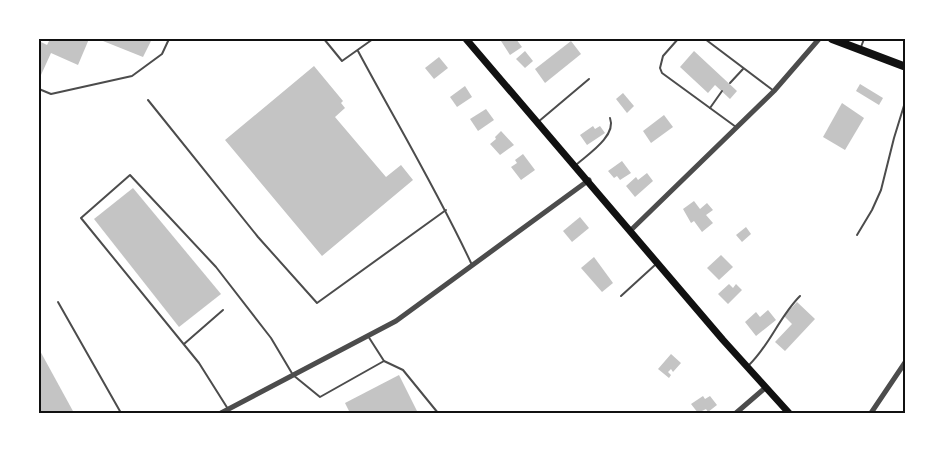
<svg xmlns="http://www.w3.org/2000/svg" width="945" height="452" font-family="Lora,serif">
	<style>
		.building { fill: #c4c4c4 }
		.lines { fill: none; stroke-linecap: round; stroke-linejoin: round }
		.service { stroke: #4c4c4c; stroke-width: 2 }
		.minor { stroke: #4c4c4c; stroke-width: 5 }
		.secondary { stroke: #111; stroke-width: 7 }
		.primary { stroke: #111; stroke-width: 8 }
		.neatline { fill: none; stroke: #111; stroke-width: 2 }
	</style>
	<rect width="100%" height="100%" fill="#fff"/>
	<g class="building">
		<polygon points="50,39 89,39 78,65 51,53 41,75 39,74 39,41 47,45"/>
		<polygon points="98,39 152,39 143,57"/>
		<polygon points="505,39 516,39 522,47 510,55 501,41"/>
		<polygon points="571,41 581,54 545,83 535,69"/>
		<polygon points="525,51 533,61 525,68 516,59"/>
		<polygon points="694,51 737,91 730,99 715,85 708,93 680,67"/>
		<polygon points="439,57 448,68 434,79 425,68"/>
		<polygon points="314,66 343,101 341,103 345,108 335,117 386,177 401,165 413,180 322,256 225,140"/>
		<polygon points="860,84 883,98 879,105 856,91"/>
		<polygon points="465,86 472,97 457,107 450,97"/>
		<polygon points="623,93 634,106 627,113 616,99"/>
		<polygon points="842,103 864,118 845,150 823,137"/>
		<polygon points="486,109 494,120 478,131 470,119"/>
		<polygon points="664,115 673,127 651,143 643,131"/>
		<polygon points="593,126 595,129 600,126 605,133 587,145 580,135"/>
		<polygon points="501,131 514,145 500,155 490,144 496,139 495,137"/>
		<polygon points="523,154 535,170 521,180 511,167 517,163 515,160"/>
		<polygon points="622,161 631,173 620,180 617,176 614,178 608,171"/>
		<polygon points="647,173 653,181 635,197 626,186 636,177 638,180"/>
		<polygon points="133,188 221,294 179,327 94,219"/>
		<polygon points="694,201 700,209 707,203 713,210 706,215 713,223 702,232 694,221 691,223 683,209"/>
		<polygon points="580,217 589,228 572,242 563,231"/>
		<polygon points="746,227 751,234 742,242 736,235"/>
		<polygon points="721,255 733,267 719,280 707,268"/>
		<polygon points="594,257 613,283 602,292 581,268"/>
		<polygon points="729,284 733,288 736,284 742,290 728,304 718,294"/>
		<polygon points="797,302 815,319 785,351 775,342 792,324 784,316"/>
		<polygon points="768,310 776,320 756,336 745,322 756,312 760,317"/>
		<polygon points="39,349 74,413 39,413"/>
		<polygon points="671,354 681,363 673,372 671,369 668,372 671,375 669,378 658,369"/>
		<polygon points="399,375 418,413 350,413 345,403"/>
		<polygon points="703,396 705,399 710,396 717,405 708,412 706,409 698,413 691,404"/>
	</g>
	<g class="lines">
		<g class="service">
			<polyline points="324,39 342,61 373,39"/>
			<polyline points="678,39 663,56 660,68 662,73 736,127"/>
			<polyline points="705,39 774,91"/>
			<polyline points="861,47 864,39"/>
			<path d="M 358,51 C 396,122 438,192 472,265"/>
			<polyline points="730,83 743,69"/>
			<polyline points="39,89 51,94 132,76 162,54 169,39"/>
			<polyline points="148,100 258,237 317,303 446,210"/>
			<polyline points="710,108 722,91"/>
			<polyline points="538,122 589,79"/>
			<path d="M 576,165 C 587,155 617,136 610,118"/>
			<polyline points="857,235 872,210 881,190 894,138 906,99"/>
			<polyline points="621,296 655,265"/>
			<polyline points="58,302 121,413"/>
			<polyline points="368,336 384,361 403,370 438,413"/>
			<polyline points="184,344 223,310"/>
			<path d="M 749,365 C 770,345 779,317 800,296"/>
			<polyline points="228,409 199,363 81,218 130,175 216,267 271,338 293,375 320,397 384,361"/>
		</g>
		<g class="minor">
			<polyline points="630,231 774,91 819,39"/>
			<polyline points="221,413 396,321 589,180"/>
			<polyline points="736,413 765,388"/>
			<polyline points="871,413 906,361"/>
		</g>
		<polyline class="secondary" points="466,39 723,340 789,413"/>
		<polyline class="primary" points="832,39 906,67"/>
	</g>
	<rect width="945" height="452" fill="none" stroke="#ffffff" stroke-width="81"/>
	<rect x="40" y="40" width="864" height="372" class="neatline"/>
</svg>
